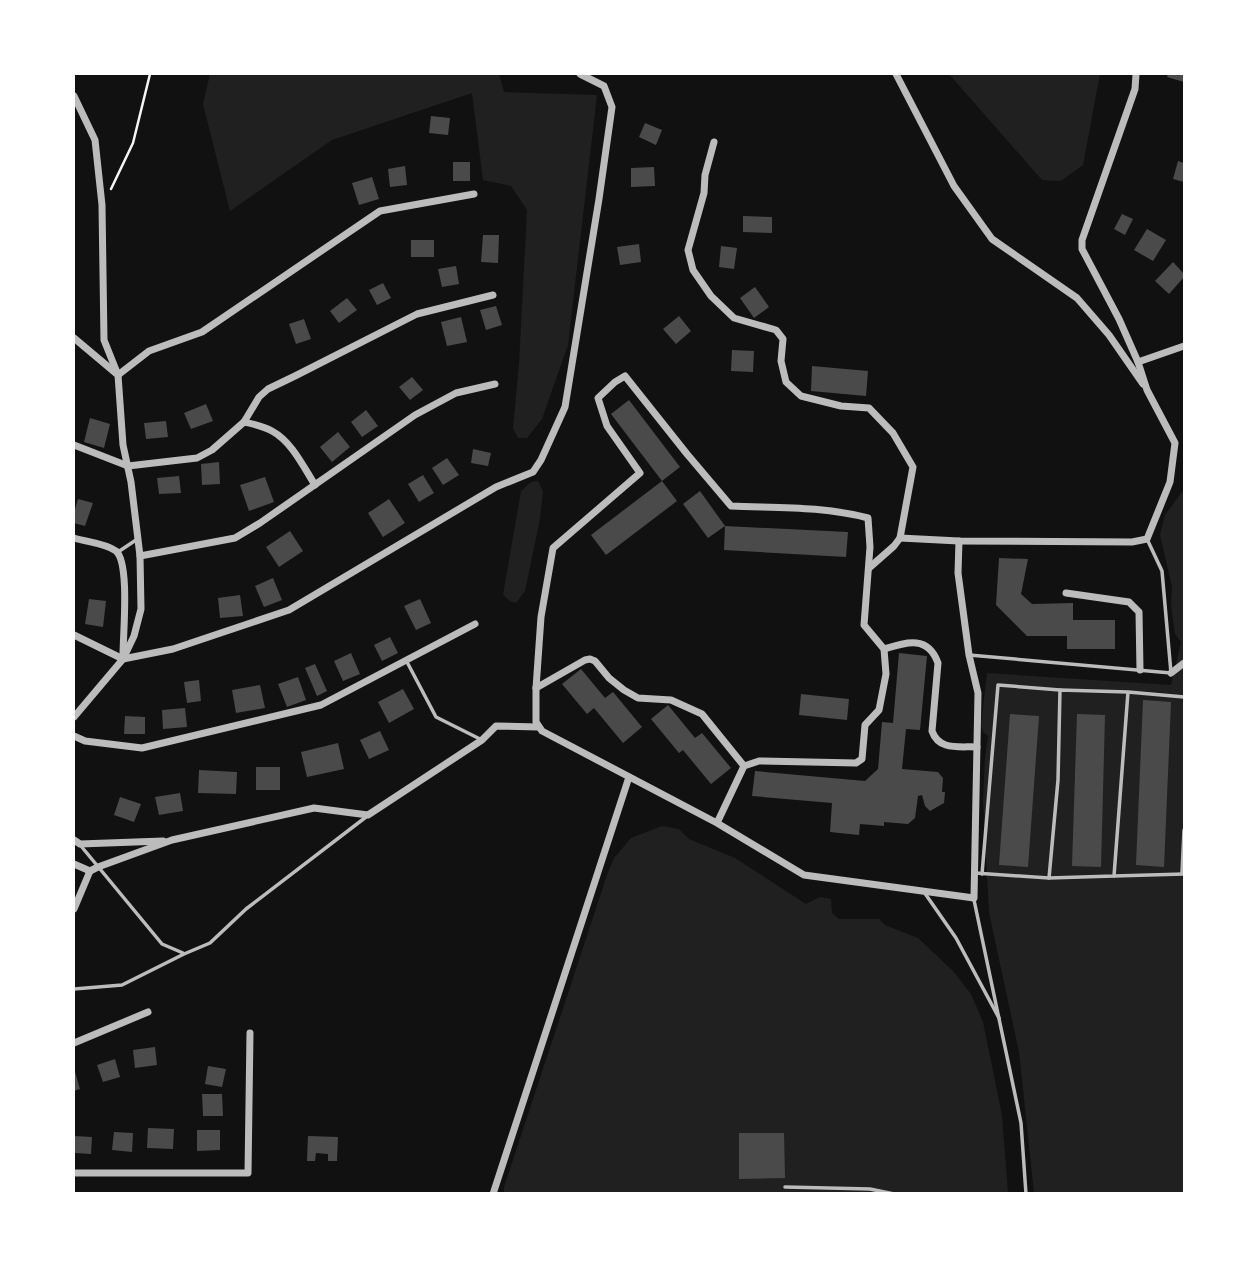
<svg xmlns="http://www.w3.org/2000/svg" width="1258" height="1267" font-family="Montserrat,sans-serif">
	<style>
		.green { fill: #202020 }
		.building { fill: #4a4a4a }
		.lines { fill: none; stroke-linecap: round; stroke-linejoin: round }
		.path { stroke: #f5f5f5; stroke-width: 2.5 }
		.service { stroke: #bcbcbc; stroke-width: 3.5 }
		.minor { stroke: #bcbcbc; stroke-width: 7 }
	</style>
	<rect width="100%" height="100%" fill="#111"/>
	<g class="green">
		<polygon points="210,74 499,74 504,92 597,95 568,345 542,419 527,438 518,438 513,428 519,364 527,210 511,186 483,180 472,93 332,140 230,211 203,104"/>
		<polygon points="949,74 1100,74 1083,165 1061,181 1042,180"/>
		<polygon points="538,481 543,491 540,519 525,591 516,603 510,601 503,595 521,491 531,482"/>
		<polygon points="1184,489 1184,1193 1034,1193 1019,1052 989,913 983,802 985,757 988,736 983,732 981,725 987,673 1171,685 1181,642 1175,634 1171,605 1172,587 1160,535 1165,515"/>
		<polygon points="662,826 679,829 689,839 735,858 806,904 820,897 831,899 832,913 839,919 879,919 885,925 918,938 953,971 971,994 983,1022 1002,1115 1008,1193 504,1194 504,1187 608,872 614,858 631,838"/>
	</g>
	<g class="building">
		<polygon points="1168,74 1184,74 1184,82 1167,77"/>
		<polygon points="431,116 450,118 448,135 429,133"/>
		<polygon points="645,123 662,130 656,145 639,137"/>
		<polygon points="1178,161 1184,163 1184,182 1173,179"/>
		<rect x="453" y="162" width="17" height="19"/>
		<polygon points="405,166 407,185 390,187 388,169"/>
		<polygon points="654,167 655,186 631,187 631,168"/>
		<polygon points="372,177 379,199 359,205 352,183"/>
		<polygon points="1122,214 1133,219 1125,235 1114,229"/>
		<polygon points="743,216 772,217 772,233 743,232"/>
		<polygon points="1147,229 1166,240 1153,261 1134,250"/>
		<polygon points="483,235 499,235 498,263 481,262"/>
		<rect x="411" y="240" width="23" height="17"/>
		<polygon points="639,244 641,262 620,265 617,247"/>
		<polygon points="721,246 737,248 734,269 719,267"/>
		<polygon points="1173,262 1184,274 1184,277 1169,294 1155,281"/>
		<polygon points="456,266 459,284 442,287 438,269"/>
		<polygon points="383,283 391,298 377,305 369,290"/>
		<polygon points="755,287 769,307 754,318 740,298"/>
		<polygon points="347,298 357,310 339,323 330,311"/>
		<polygon points="496,306 502,325 486,330 480,310"/>
		<polygon points="679,316 691,331 676,344 663,329"/>
		<polygon points="461,317 467,342 447,346 441,322"/>
		<polygon points="304,319 311,339 296,344 289,324"/>
		<polygon points="732,350 754,351 753,372 731,371"/>
		<polygon points="812,366 868,371 866,396 811,391"/>
		<polygon points="412,377 423,390 410,400 399,387"/>
		<polygon points="629,400 680,467 662,481 611,414"/>
		<polygon points="206,404 213,421 191,429 184,413"/>
		<polygon points="366,410 378,426 362,437 351,422"/>
		<polygon points="90,418 110,424 104,448 84,442"/>
		<polygon points="166,421 168,437 146,439 144,423"/>
		<polygon points="338,432 350,447 332,462 320,447"/>
		<polygon points="473,449 491,453 488,466 471,463"/>
		<polygon points="447,458 459,475 443,485 432,468"/>
		<polygon points="219,462 220,484 202,485 201,464"/>
		<polygon points="423,475 434,493 419,502 408,484"/>
		<polygon points="179,476 181,493 159,494 157,478"/>
		<polygon points="265,477 274,502 249,511 240,485"/>
		<polygon points="662,481 677,501 606,555 591,535"/>
		<polygon points="700,491 725,526 708,538 683,504"/>
		<polygon points="78,499 93,503 85,526 74,523 74,513"/>
		<polygon points="389,499 405,523 383,537 368,513"/>
		<polygon points="725,526 848,532 846,557 724,550"/>
		<polygon points="290,531 303,551 279,567 266,547"/>
		<polygon points="999,558 1028,559 1021,594 1032,604 1073,603 1073,620 1115,620 1115,649 1067,649 1067,636 1027,636 996,605"/>
		<polygon points="273,578 282,600 264,607 255,586"/>
		<polygon points="240,595 243,616 220,618 218,598"/>
		<polygon points="89,599 106,601 103,627 85,624"/>
		<polygon points="420,599 431,623 416,630 404,606"/>
		<polygon points="390,637 398,653 382,661 374,645"/>
		<polygon points="351,653 360,674 343,681 334,661"/>
		<polygon points="899,653 927,656 920,730 906,729 902,769 938,772 943,778 942,792 945,792 944,803 930,811 925,806 922,795 918,796 915,818 908,824 884,822 884,826 860,824 859,835 830,832 832,803 752,796 755,771 865,781 878,769 882,722 893,723"/>
		<polygon points="315,664 327,691 317,696 305,668"/>
		<polygon points="581,669 605,698 613,692 642,727 623,743 594,708 587,714 562,684"/>
		<polygon points="298,677 306,700 287,707 278,684"/>
		<polygon points="199,680 201,701 187,703 184,682"/>
		<polygon points="260,685 265,708 236,713 232,690"/>
		<polygon points="403,689 414,709 389,723 378,702"/>
		<polygon points="801,694 849,699 847,720 799,715"/>
		<polygon points="1143,700 1171,702 1164,867 1136,865"/>
		<polygon points="668,705 695,738 702,733 731,768 711,784 683,750 679,753 651,719"/>
		<polygon points="185,708 187,727 163,729 162,710"/>
		<polygon points="1010,714 1039,716 1028,867 999,865"/>
		<polygon points="1077,714 1105,715 1101,867 1072,866"/>
		<polygon points="125,716 145,717 145,734 124,734"/>
		<polygon points="380,731 389,750 369,759 360,740"/>
		<polygon points="338,743 344,769 307,777 301,752"/>
		<rect x="256" y="767" width="24" height="23"/>
		<polygon points="199,770 237,772 236,794 198,793"/>
		<polygon points="180,793 183,811 159,815 155,797"/>
		<polygon points="120,797 141,804 134,822 114,815"/>
		<polygon points="155,1047 157,1065 135,1068 133,1050"/>
		<polygon points="115,1059 120,1077 103,1082 97,1065"/>
		<polygon points="208,1066 226,1069 222,1087 205,1084"/>
		<polygon points="74,1068 80,1089 74,1091"/>
		<polygon points="202,1094 222,1094 223,1116 203,1116"/>
		<polygon points="148,1128 174,1129 173,1149 147,1148"/>
		<polygon points="197,1130 220,1130 220,1150 197,1151"/>
		<polygon points="114,1132 133,1133 132,1152 112,1150"/>
		<polygon points="739,1133 784,1133 785,1178 739,1179"/>
		<polygon points="74,1136 92,1137 91,1154 74,1153"/>
		<polygon points="308,1136 338,1137 337,1161 328,1161 328,1154 316,1153 315,1161 307,1161"/>
	</g>
	<g class="lines">
		<polyline class="path" points="111,189 133,143 150,74"/>
		<g class="service">
			<polyline points="118,552 136,540"/>
			<polyline points="969,655 1171,673 1162,571 1147,539"/>
			<polyline points="407,662 436,717 480,739"/>
			<polyline points="1128,692 1114,876 1049,878 1058,780 1060,690 1128,692 1184,697"/>
			<polyline points="81,846 162,944 183,953"/>
			<polyline points="975,873 1049,878"/>
			<polyline points="1182,873 1184,830"/>
			<polyline points="982,874 998,685 1060,690"/>
			<polyline points="1114,876 1184,874"/>
			<polyline points="924,892 956,938 999,1018"/>
			<polyline points="974,900 1021,1123 1026,1194"/>
			<polyline points="74,989 122,985 184,954 210,943 246,909 366,817"/>
			<polyline points="785,1187 870,1189 894,1194"/>
		</g>
		<g class="minor">
			<polyline points="896,74 954,186 992,239 1077,298 1109,335 1143,384"/>
			<polyline points="1136,74 1135,89 1082,240 1082,249 1119,319 1138,362"/>
			<polyline points="74,96 95,140 102,205 104,340 118,375 149,351 202,332 380,211 474,194"/>
			<polyline points="714,142 705,175 704,193 688,250 693,270 711,296 734,318 776,330 783,339 781,361 786,382 801,396 841,406 869,408 893,433 913,467 900,538 894,546 869,568"/>
			<polyline points="74,338 118,375 123,445 131,482 140,556 141,609 134,636 123,659 74,717"/>
			<path d="M 244,422 C 253,424 263,426 272,431 C 292,442 303,466 315,485"/>
			<polyline points="74,445 128,466 197,458 212,450 244,422 259,397 268,389 295,376 417,314 493,295"/>
			<path d="M 74,538 C 86,542 105,543 116,551 C 130,563 123,634 123,655"/>
			<polyline points="900,538 959,541 1132,542 1147,539 1170,482 1175,443 1147,390 1138,362 1184,346"/>
			<polyline points="140,556 235,538 260,523 415,415 456,393 495,384"/>
			<polyline points="1066,593 1129,602 1139,612 1140,670"/>
			<polyline points="74,635 123,659 173,649 289,610 496,487 533,472 541,460 565,407 599,199 612,107 604,86 580,74"/>
			<path d="M 884,649 C 907,642 928,635 938,663 L 932,731 C 939,751 959,746 977,747"/>
			<polyline points="1171,673 1184,663"/>
			<polyline points="536,688 585,660 590,659 595,661 609,678 624,690 638,698 671,700 702,714 744,766"/>
			<polyline points="74,736 85,741 142,748 321,705 475,624"/>
			<path d="M 717,823 L 744,766 L 759,761 L 856,763 L 862,759 L 865,725 L 879,710 L 886,674 L 884,649 L 864,625 L 870,547 L 868,518 C 823,506 777,508 731,506 L 687,454 L 625,376 L 615,382 L 598,398 L 607,426 L 640,473 L 553,548 L 541,617 L 536,688 L 536,722 L 542,731 L 717,823 L 804,875 L 974,898 L 978,693 L 969,655 L 958,573 L 959,541"/>
			<polyline points="74,840 80,844 163,841"/>
			<polyline points="74,864 90,871"/>
			<polyline points="74,909 90,871 98,867 172,840 314,808 368,815 482,740 496,726 538,727"/>
			<polyline points="74,1043 148,1012"/>
			<polyline points="74,1173 248,1173 250,1033"/>
			<polyline points="493,1194 629,777"/>
		</g>
	</g>
	<rect width="1258" height="1267" fill="none" stroke="#ffffff" stroke-width="150"/>
</svg>
